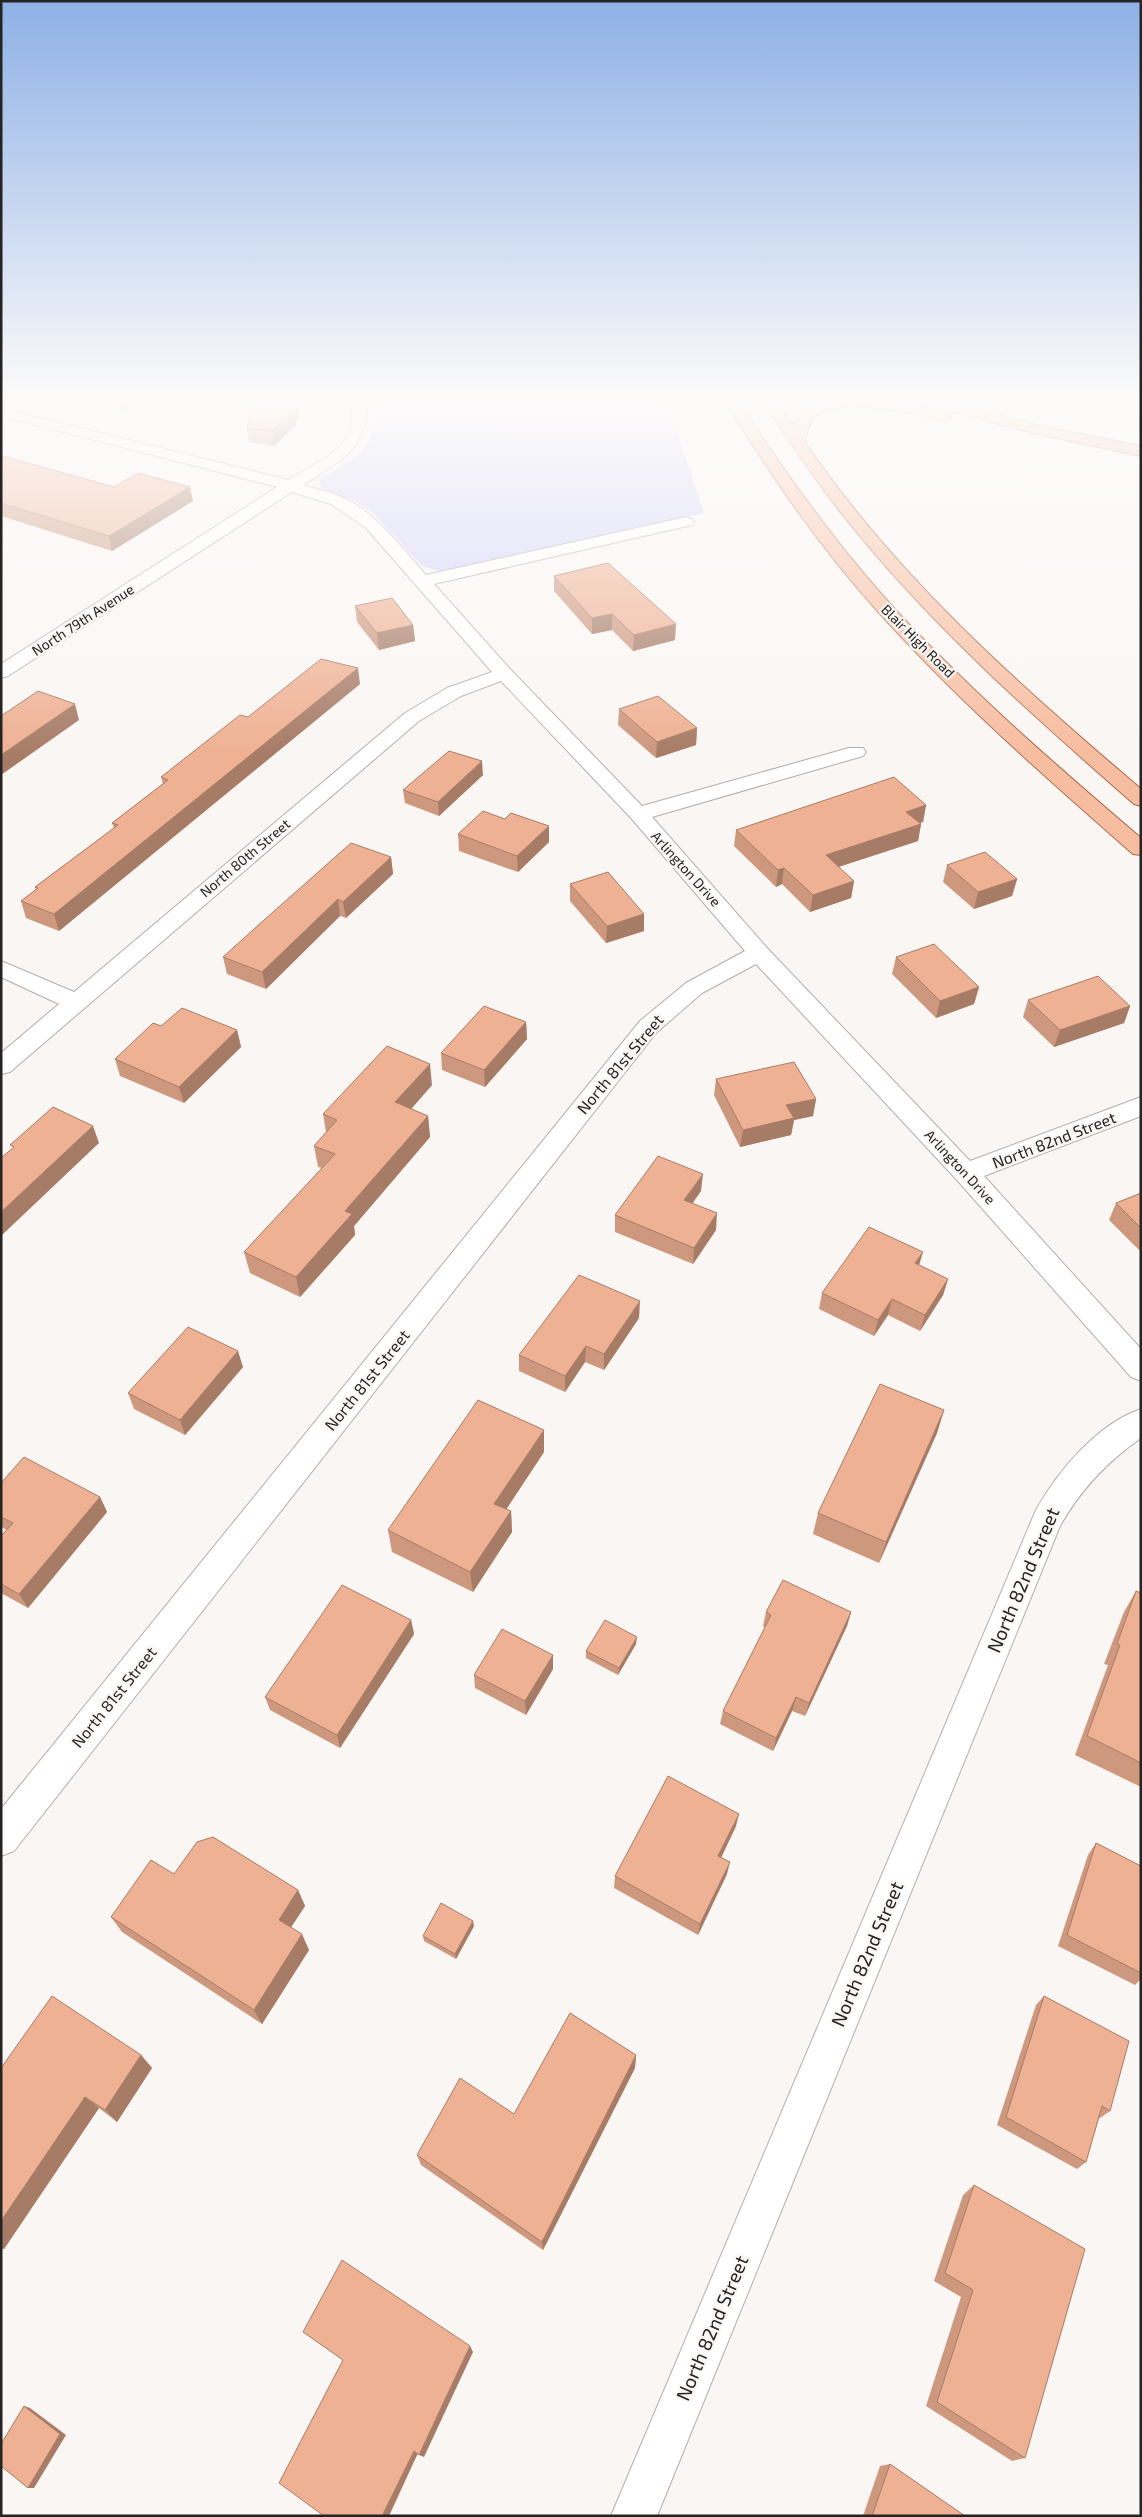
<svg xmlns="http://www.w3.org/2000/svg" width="1142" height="2517" font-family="'Exo 2',sans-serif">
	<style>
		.green { fill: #d0d3fa }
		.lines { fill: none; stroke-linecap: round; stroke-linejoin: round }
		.minor-casing { stroke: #b2aeac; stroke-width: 2 }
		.major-casing { stroke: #aa6b4b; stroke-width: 2 }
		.minor { fill: #fff; fill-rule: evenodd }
		.major { fill: #f7bda0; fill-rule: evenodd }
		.wall { fill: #ce987e }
		.shaded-wall { fill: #a77c67 }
		.building { fill: #efb193; stroke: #a77c67 }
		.labels { text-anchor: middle; stroke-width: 4.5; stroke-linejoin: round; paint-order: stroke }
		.far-street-label { font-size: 14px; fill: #252423; stroke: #faf6f4 }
		.street-label { font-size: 16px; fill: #252423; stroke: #faf6f4 }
		.near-street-label { font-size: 19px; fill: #252423; stroke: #faf6f4 }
	</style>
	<rect width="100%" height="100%" fill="#faf6f4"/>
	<path class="green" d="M 373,400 L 666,400 L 704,513 L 450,570 L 439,571 L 422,566 L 373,513 L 352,500 L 321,488 L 319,479 C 335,470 356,459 367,444 C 375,434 372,412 373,400 Z"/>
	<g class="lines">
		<defs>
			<g id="minor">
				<path d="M 353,400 L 367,400 C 366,453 343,458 303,485 C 316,489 331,492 344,498 C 378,515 401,547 426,575 L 686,517 L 692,519 L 694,522 L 692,525 L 434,584 L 511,670 L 642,806 L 849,748 L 863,748 L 866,752 L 863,756 L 652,817 L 767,948 L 970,1161 L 1141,1097 L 1141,1116 L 984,1176 L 1141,1349 L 1141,1381 L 1131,1377 L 957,1180 L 756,964 L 702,993 L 656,1033 L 14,1851 L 1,1856 L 1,1809 L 640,1021 L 686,983 L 745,951 L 631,818 L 501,681 L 461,696 L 419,721 L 10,1072 L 1,1074 L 1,1053 L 59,1004 L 1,977 L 1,961 L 74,992 L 405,713 L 447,688 L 492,672 L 366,528 L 331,504 L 292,492 L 8,676 L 1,678 L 1,664 L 277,487 L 1,416 L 1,408 L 288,480 C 307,468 341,454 349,432 C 353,422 352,411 353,400 Z"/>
				<path d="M 1141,1409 L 1141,1438 C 1107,1462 1081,1489 1060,1526 L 657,2516 L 611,2516 L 1036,1510 C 1058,1471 1097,1424 1141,1409 Z"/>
			</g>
			<g id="major">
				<path d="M 724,400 L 738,400 C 782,469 830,536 884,597 C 963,685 1052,762 1141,838 L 1141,855 L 1133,854 C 1043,775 952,695 873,606 C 816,542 769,472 724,400 Z"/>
				<path d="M 762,400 L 776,400 L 794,426 C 815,380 911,404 950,414 L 952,417 L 950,420 L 945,421 C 914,415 840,394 815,417 C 808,424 807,433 805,442 C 895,576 1019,685 1141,789 L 1141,806 L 1134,804 C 1031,714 927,622 842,514 C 814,478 788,439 762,400 Z"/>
				<polygon points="917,400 942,400 1039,426 1141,446 1141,456 1038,434 919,403"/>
			</g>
		</defs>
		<use href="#minor" class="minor-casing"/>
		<use href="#major" class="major-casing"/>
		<use href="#minor" class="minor"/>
		<use href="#major" class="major"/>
	</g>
	<g class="wall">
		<polygon points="84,400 144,400 126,410"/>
		<polygon points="296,425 274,446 249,442 247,428"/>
		<polygon points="1,457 114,487 193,501 112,551 1,516"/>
		<polygon points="554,576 675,640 633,651 612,630 592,634 554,591"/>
		<polygon points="355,606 413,625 415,641 379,650 357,622"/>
		<polygon points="360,684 59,931 26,918 21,901 36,889 35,887 114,828 112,823 163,784 161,777 248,717"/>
		<polygon points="619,709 697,728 696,745 656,758 618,725"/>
		<polygon points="483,775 439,816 405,803 403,790"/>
		<polygon points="926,805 923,822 919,823 921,824 918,841 838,867 854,881 851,898 810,912 782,884 776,887 734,846 736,830"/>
		<polygon points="505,819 549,826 549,842 518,872 459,851 458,834"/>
		<polygon points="391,857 393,874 346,918 340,916 266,989 227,974 223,957"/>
		<polygon points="947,865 1017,879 1012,896 974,909 943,882"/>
		<polygon points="570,884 644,914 644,931 606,943 570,901"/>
		<polygon points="896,957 979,987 974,1004 936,1018 892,974"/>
		<polygon points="1028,1000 1130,1006 1124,1023 1054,1047 1023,1017"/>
		<polygon points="526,1022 527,1039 485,1087 442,1070 441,1053"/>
		<polygon points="237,1030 241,1047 184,1103 120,1076 115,1059"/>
		<polygon points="716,1079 816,1099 813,1116 794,1120 791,1135 740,1147 714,1095"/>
		<polygon points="432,1085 411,1109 428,1116 430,1137 354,1226 355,1235 300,1297 250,1273 244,1252 322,1168 318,1167 314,1146 326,1132 323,1114"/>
		<polygon points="701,1191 692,1203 716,1230 693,1264 615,1232 615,1215"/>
		<polygon points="1141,1193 1141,1252 1109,1220 1116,1203"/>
		<polygon points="919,1265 948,1279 943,1295 920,1331 888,1315 874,1336 819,1309 822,1293"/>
		<polygon points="639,1318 604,1370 585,1362 565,1392 519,1371 519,1355"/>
		<polygon points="243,1367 185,1435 134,1409 128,1393"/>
		<polygon points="944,1410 937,1433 879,1563 813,1534 818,1513"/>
		<polygon points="544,1452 506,1509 511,1511 512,1532 473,1592 392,1552 388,1530"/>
		<polygon points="1,1483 100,1497 107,1512 28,1608 1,1593 1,1536 7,1530 1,1527"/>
		<polygon points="1136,1591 1141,1593 1141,1787 1075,1755 1108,1665 1104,1664 1124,1612"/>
		<polygon points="766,1612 851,1612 847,1626 805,1716 792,1711 773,1751 720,1724 723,1711 765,1627 763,1626"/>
		<polygon points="411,1620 414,1634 340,1748 270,1710 265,1697"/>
		<polygon points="636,1644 618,1675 586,1658 586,1651"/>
		<polygon points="553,1669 526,1715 475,1688 474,1675"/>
		<polygon points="736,1826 721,1858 727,1874 698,1935 614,1888 615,1876"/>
		<polygon points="1096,1843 1141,1866 1141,1979 1135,1985 1058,1946 1088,1855"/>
		<polygon points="174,1874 298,1890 305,1906 291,1927 309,1950 262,2024 122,1932 111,1917"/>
		<polygon points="474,1926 456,1959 424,1941 423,1936"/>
		<polygon points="1044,1996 1110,2111 1100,2118 1099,2118 1086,2162 1077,2169 997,2125 1036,2005"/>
		<polygon points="141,2055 152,2068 117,2122 99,2108 4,2249 1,2248 1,2068"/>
		<polygon points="636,2055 635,2068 543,2250 421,2165 417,2155 514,2114"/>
		<polygon points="974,2185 1025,2458 1012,2461 926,2406 961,2297 934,2281 963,2195"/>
		<polygon points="890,2464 965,2516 863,2516 880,2466"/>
	</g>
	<g class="shaded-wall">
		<polygon points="124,400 144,400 126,410"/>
		<polygon points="297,400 302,400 296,425 274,446 272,431"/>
		<polygon points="190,487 193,501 112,551 109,536"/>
		<polygon points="612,614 612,630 592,634 592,618"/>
		<polygon points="676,624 675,640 633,651 634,635"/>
		<polygon points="413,625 415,641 379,650 377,633"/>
		<polygon points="358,668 360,684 59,931 54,914"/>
		<polygon points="75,704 79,720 1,775 1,755"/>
		<polygon points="697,728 696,745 656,758 657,742"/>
		<polygon points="482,761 483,775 439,816 438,802"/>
		<polygon points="926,805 923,822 903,828 906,812"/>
		<polygon points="921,824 918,841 823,872 826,855"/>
		<polygon points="549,826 549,842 518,872 517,856"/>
		<polygon points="391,857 393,874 346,918 343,902"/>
		<polygon points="784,868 782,884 776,887 778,870"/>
		<polygon points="1017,879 1012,896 974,909 978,892"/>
		<polygon points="854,881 851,898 810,912 813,895"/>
		<polygon points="338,899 340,916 266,989 262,972"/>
		<polygon points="644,914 644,931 606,943 607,926"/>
		<polygon points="979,987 974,1004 936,1018 940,1001"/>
		<polygon points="1130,1006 1124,1023 1054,1047 1060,1030"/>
		<polygon points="526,1022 527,1039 485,1087 484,1070"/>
		<polygon points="237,1030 241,1047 184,1103 179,1087"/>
		<polygon points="430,1064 432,1085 398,1124 395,1102"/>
		<polygon points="816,1099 813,1116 794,1120 791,1135 740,1147 743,1130 786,1105"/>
		<polygon points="428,1116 430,1137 354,1226 355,1235 300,1297 296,1277 345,1211"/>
		<polygon points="93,1126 99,1143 1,1236 1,1212"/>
		<polygon points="703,1174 701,1191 683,1217 684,1200"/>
		<polygon points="717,1213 716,1230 693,1264 694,1248"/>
		<polygon points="923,1252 918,1269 915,1263"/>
		<polygon points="948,1279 943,1295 920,1331 925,1315"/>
		<polygon points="892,1299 888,1315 874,1336 878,1320"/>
		<polygon points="640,1301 639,1318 604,1370 604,1354"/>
		<polygon points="586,1346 585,1362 565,1392 565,1376"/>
		<polygon points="238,1351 243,1367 185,1435 180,1420"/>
		<polygon points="944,1410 937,1433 879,1563 886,1542"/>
		<polygon points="544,1430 544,1452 496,1525 494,1504"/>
		<polygon points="100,1497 107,1512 28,1608 19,1594"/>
		<polygon points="511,1511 512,1532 473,1592 470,1572"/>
		<polygon points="851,1612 847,1626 805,1716 809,1703"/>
		<polygon points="411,1620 414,1634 340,1748 337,1735"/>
		<polygon points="637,1637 636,1644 618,1675 619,1668"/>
		<polygon points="553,1655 553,1669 526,1715 525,1701"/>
		<polygon points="796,1697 792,1711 773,1751 776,1738"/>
		<polygon points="739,1814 736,1826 716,1868 718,1856"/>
		<polygon points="730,1862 727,1874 698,1935 700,1924"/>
		<polygon points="298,1890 305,1906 286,1935 279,1920"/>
		<polygon points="473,1921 474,1926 456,1959 455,1954"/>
		<polygon points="302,1934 309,1950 262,2024 254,2010"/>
		<polygon points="141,2055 152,2068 117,2122 105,2110"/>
		<polygon points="636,2055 635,2068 543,2250 542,2242"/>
		<polygon points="85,2097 99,2108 4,2249 1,2248 1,2221"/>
		<polygon points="470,2346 473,2352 424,2457 419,2455"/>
		<polygon points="24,2406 30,2408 66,2435 34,2488 28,2488"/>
		<polygon points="414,2451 418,2453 389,2516 382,2516"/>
	</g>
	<g class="building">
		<polygon points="252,400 297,400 294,411 272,431 247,428"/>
		<polygon points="3,456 114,487 138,473 190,487 109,536 1,503 1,457"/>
		<polygon points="608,563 676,624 634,635 612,614 592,618 554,576"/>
		<polygon points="392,598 413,625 377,633 355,606"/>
		<polygon points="321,659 358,668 54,914 21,901 38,888 35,887 118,825 112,823 168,780 161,777 240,715 248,717"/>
		<polygon points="38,691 75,704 1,755 1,716"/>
		<polygon points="658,696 697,728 657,742 619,709"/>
		<polygon points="449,751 482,761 438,802 403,790"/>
		<polygon points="894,777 926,805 906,812 921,824 826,855 854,881 813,895 784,868 778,870 736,830"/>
		<polygon points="483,811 505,819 511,813 549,826 517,856 458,834"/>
		<polygon points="351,843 391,857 343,902 338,899 262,972 223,957 264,920"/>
		<polygon points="985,852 1017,879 978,892 947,865"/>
		<polygon points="608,872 644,914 607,926 570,884"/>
		<polygon points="934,944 979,987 940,1001 896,957"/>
		<polygon points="1098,976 1130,1006 1060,1030 1028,1000"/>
		<polygon points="484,1006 526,1022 484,1070 441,1053"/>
		<polygon points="182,1008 237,1030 179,1087 115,1059 153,1023 161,1026"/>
		<polygon points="387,1046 430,1064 395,1102 428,1116 345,1211 352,1214 296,1277 244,1252 335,1154 314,1146 337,1120 323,1114"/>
		<polygon points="794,1062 816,1099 786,1105 794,1118 743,1130 716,1079"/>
		<polygon points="53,1107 93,1126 1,1212 1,1158 14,1147 10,1145"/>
		<polygon points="658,1156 703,1174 684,1200 717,1213 694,1248 615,1215"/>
		<polygon points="1141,1193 1141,1228 1116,1203"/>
		<polygon points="869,1227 923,1252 915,1263 948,1279 925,1315 892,1299 878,1320 822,1293"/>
		<polygon points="579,1275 640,1301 604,1354 586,1346 565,1376 519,1355"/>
		<polygon points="188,1327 238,1351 180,1420 128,1393"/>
		<polygon points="880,1384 944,1410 886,1542 818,1513"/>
		<polygon points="478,1400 544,1430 494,1504 511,1511 470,1572 388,1530"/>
		<polygon points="24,1457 100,1497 19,1594 1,1584 1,1536 13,1523 1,1517 1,1483"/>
		<polygon points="783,1580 851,1612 809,1703 796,1697 776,1738 723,1711 771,1615 766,1612"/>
		<polygon points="342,1585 411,1620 337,1735 265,1697"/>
		<polygon points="1136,1591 1141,1593 1141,1763 1087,1736 1120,1645 1117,1644"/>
		<polygon points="605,1620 637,1637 619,1668 586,1651"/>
		<polygon points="502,1629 553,1655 525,1701 474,1675"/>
		<polygon points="668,1776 739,1814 718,1856 730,1862 700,1924 615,1876"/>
		<polygon points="213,1837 298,1890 279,1920 302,1934 254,2010 111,1917 151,1860 174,1874 197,1842"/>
		<polygon points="1096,1843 1141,1866 1141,1973 1067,1935"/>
		<polygon points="441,1903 473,1921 455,1954 423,1936"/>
		<polygon points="52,1996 141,2055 105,2110 85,2097 1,2221 1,2068"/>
		<polygon points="1044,1996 1129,2041 1110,2111 1102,2106 1086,2162 1006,2117"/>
		<polygon points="570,2013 636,2055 542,2242 417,2155 460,2078 514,2114"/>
		<polygon points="974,2185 1085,2249 1025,2458 937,2402 973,2290 945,2273"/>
		<polygon points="342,2260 470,2346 419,2455 414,2451 382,2516 324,2516 279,2483 343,2360 303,2332"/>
		<polygon points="24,2406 60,2434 28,2488 1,2466 1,2444"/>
		<polygon points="890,2464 965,2516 872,2516"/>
	</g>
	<linearGradient id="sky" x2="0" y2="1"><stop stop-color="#8db0e6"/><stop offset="0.53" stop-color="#fdfbfa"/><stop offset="1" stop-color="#fdfbfa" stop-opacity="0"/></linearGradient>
	<rect width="1142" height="753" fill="url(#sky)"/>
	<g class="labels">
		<g class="far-street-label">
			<text transform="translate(83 620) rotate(-33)" y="5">North 79th Avenue</text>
			<text transform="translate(918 641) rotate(45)" y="5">Blair High Road</text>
			<text transform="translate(245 858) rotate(-40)" y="5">North 80th Street</text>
			<text transform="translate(686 869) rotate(48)" y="5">Arlington Drive</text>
			<text transform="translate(960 1167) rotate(47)" y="5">Arlington Drive</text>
		</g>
		<g class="street-label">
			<text transform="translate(620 1064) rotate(-50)" y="6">North 81st Street</text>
			<text transform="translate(1054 1140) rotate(-21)" y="6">North 82nd Street</text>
			<text transform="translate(367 1380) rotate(-51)" y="6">North 81st Street</text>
			<text transform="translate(114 1697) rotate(-51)" y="6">North 81st Street</text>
		</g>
		<g class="near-street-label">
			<text transform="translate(1023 1580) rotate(-67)" y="7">North 82nd Street</text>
			<text transform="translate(867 1954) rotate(-67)" y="7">North 82nd Street</text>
			<text transform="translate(712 2328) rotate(-67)" y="7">North 82nd Street</text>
		</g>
	</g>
	<rect width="1142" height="2517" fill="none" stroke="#252423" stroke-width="5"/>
</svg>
